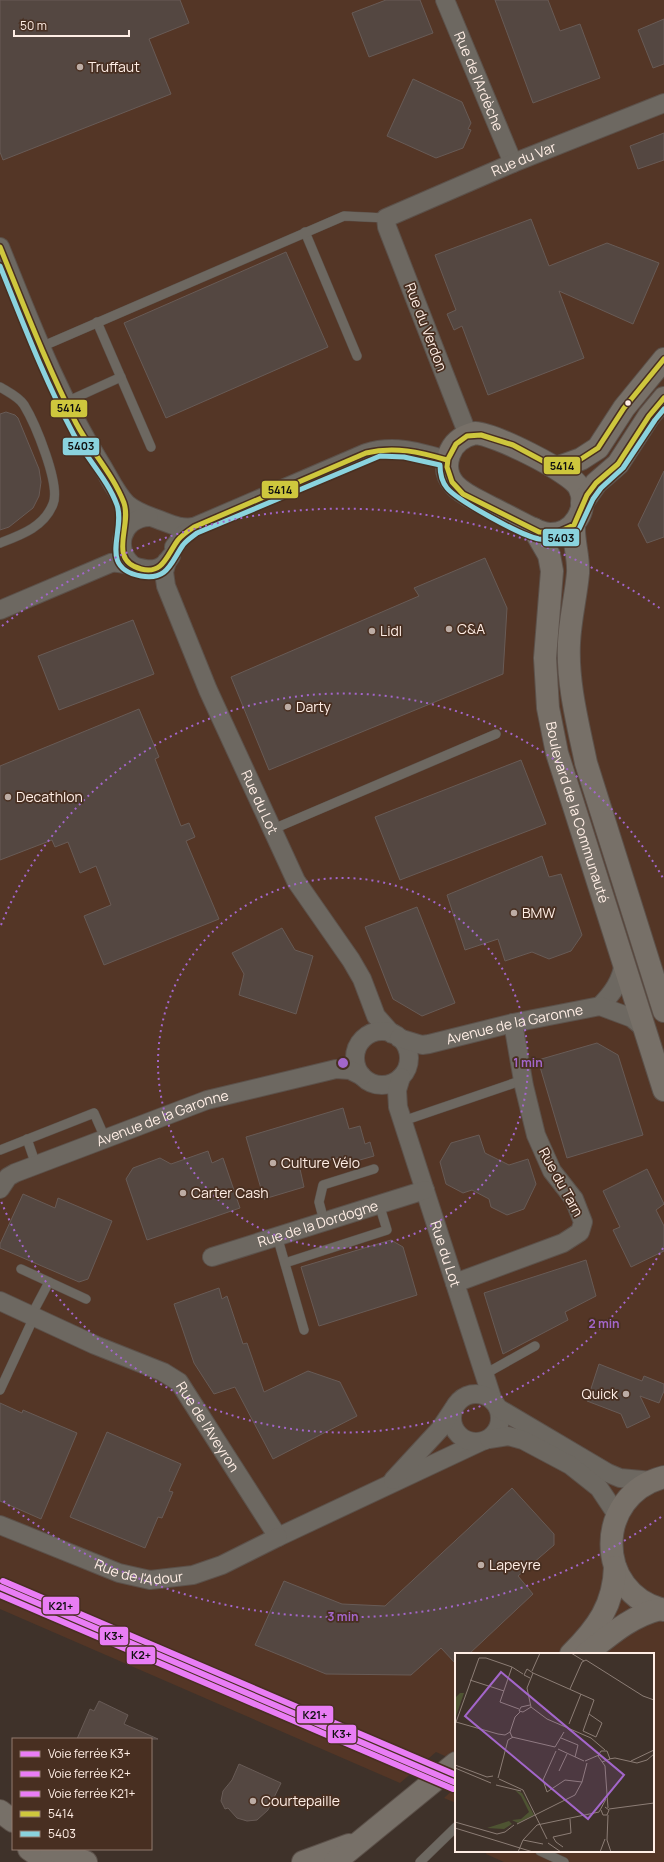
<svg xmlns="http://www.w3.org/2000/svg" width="664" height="1862" font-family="Manrope,sans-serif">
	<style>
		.built { fill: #543626 }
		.building { fill: #544741; stroke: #685b56 }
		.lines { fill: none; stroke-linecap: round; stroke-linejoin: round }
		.lane-casing { stroke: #5c514a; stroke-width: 10 }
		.street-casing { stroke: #5c514a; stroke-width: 20 }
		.primary-casing { stroke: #5c514a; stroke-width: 24 }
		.lane { stroke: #6d6861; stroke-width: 9 }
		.street { stroke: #6d6861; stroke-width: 18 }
		.primary { stroke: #777068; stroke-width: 22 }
		.bus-1-casing { stroke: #482f21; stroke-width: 8 }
		.bus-2-casing { stroke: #482f21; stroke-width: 8 }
		.bus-1 { stroke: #cec73d; stroke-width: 5 }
		.bus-2 { stroke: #8ad3de; stroke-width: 5 }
		.rail-1-casing { stroke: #482f21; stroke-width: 9 }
		.rail-2-casing { stroke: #482f21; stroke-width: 9 }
		.rail-3-casing { stroke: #482f21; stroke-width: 9 }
		.rail-1 { stroke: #e97df5; stroke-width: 6 }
		.rail-2 { stroke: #e97df5; stroke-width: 6 }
		.rail-3 { stroke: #e97df5; stroke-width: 6 }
		.ring { fill: none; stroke: #a366ca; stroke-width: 2; stroke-dasharray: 2 4 }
		.poi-dot { fill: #bcaca4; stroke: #482f21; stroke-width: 1.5 }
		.bus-dot { fill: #ffeee5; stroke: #482f21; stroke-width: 1.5 }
		.labels { text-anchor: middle; stroke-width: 3.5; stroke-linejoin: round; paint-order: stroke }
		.poi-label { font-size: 14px; fill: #ffeee5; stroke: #482f21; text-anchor: start }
		.street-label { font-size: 14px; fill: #ffeee5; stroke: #482f21 }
		.inset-road { fill: none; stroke: #8c7d75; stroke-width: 1 }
		.view { fill: #a366ca; fill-opacity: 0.15; stroke: #a366ca; stroke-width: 2 }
		.inset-edge { fill: none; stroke: #ffeee5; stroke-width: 2 }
		.centre { fill: #a366ca; stroke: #482f21; stroke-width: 2 }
		.ring-label { font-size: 12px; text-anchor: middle; font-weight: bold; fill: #a366ca; stroke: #482f21; stroke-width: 3.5; stroke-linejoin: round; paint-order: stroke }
		.line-badge { stroke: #482f21; stroke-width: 1.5 }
		.pale-badge-label { font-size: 11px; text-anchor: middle; font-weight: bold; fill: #111 }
	</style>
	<rect width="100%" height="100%" fill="#3f322a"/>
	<g class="built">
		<polygon points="0,0 664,0 664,1862 504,1862 486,1854 487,1851 653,1851 653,1654 456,1654 456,1761 436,1752 400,1783 0,1609"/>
		<polygon points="456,1787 456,1803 444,1798"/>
	</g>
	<g class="building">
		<polygon points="0,0 180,0 189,23 149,39 171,94 3,160 0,152"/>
		<polygon points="386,0 420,0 433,33 369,57 352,13"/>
		<polygon points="495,0 548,0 560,31 580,24 600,78 533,103"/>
		<polygon points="664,19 664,64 653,68 638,30"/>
		<polygon points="413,79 462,102 471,123 468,129 471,130 463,148 436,158 387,136"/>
		<polygon points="664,133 664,160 638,169 630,146"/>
		<polygon points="531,219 549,266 607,243 659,263 633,324 559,291 584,358 488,395 462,326 454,330 447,314 456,310 435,255"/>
		<polygon points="286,252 328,347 166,418 124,323"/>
		<polygon points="6,412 15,415 18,418 39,469 41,482 39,496 33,508 9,527 0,530 0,414"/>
		<polygon points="664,471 664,537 647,543 638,525"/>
		<polygon points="485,558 507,608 503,674 269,770 231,677 419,596 414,588"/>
		<polygon points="133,620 154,674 59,710 38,656"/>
		<polygon points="139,709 159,757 155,759 181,826 189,823 195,837 186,841 219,919 104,965 84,916 111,905 96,866 80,873 68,842 55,847 52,840 0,860 0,766"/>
		<polygon points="521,760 546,824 400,880 375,817"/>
		<polygon points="542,856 549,877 561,874 582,935 571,951 549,959 532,952 505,961 498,939 465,950 447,895"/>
		<polygon points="417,907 455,1003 422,1016 393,999 365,927"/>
		<polygon points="282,928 295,950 313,956 296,1014 239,995 244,974 232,953"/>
		<polygon points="597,1043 618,1055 643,1135 567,1158 538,1060"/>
		<polygon points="343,1108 349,1129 360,1126 365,1144 370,1142 374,1156 342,1165 340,1157 300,1169 304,1187 264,1199 246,1137"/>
		<polygon points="479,1135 485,1153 509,1165 528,1159 536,1184 524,1209 507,1215 491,1207 489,1199 472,1190 463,1193 446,1184 440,1162 451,1143"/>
		<polygon points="208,1151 212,1163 223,1158 240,1208 147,1240 126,1179 133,1168 160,1158 171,1164"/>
		<polygon points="647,1169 664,1204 656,1210 664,1226 664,1251 631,1267 613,1230 620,1227 603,1191"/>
		<polygon points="23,1194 55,1208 58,1198 112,1221 88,1279 79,1282 0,1248 0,1244"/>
		<polygon points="391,1240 403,1247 417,1295 319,1326 301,1267"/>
		<polygon points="586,1260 596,1296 565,1312 568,1320 503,1354 484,1293"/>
		<polygon points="219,1288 222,1299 227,1296 243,1344 247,1343 264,1392 308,1371 340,1382 357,1416 273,1459 235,1387 214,1394 194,1363 174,1304"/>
		<polygon points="599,1364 642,1381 644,1376 664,1384 664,1391 659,1403 640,1396 650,1417 627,1428 621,1414 587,1401"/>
		<polygon points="0,1403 22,1413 23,1410 77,1433 41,1519 0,1501"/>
		<polygon points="107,1432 181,1464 169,1491 173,1492 162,1518 158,1517 145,1548 70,1517"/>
		<polygon points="512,1488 554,1534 554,1545 518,1576 533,1594 469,1654 456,1654 456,1664 441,1648 411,1675 326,1674 255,1645 284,1581 342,1604 385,1606"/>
		<polygon points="99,1701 128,1715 124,1724 158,1739 77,1739 90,1709 94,1711"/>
		<polygon points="239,1764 281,1783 268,1810 257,1820 247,1821 237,1818 228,1808 225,1809 221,1801 223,1791 232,1780"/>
	</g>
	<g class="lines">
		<defs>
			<g id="lane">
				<polyline points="305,232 357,356"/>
				<polyline points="97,322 151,447"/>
				<polyline points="41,347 344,216 386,218"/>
				<path d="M 0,387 C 8,392 19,397 24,405 C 35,423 61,485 53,504 C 44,527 21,535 0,543"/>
				<polyline points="66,402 121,377"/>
				<polyline points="271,830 496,734"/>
				<polyline points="403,1121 523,1080"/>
				<polyline points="27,1139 36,1165"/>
				<polyline points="0,1150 94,1113 105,1138"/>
				<polyline points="324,1221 319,1202 323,1185 374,1169"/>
				<polyline points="277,1236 304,1330"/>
				<polyline points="285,1263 387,1230 379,1204"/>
				<polyline points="21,1269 86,1299"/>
				<polyline points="31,1316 49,1282"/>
				<polyline points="485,1374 535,1346"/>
				<polyline points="0,1390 34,1317"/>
				<polyline points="540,1851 564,1862"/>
				<polyline points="420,1862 456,1827"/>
			</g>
			<g id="street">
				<path id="s1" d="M 445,0 L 513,163"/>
				<path d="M 0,247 C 30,321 58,396 101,464 C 109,477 116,493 127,504 C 136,512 146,515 157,519 C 171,524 179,529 194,527"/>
				<path id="s2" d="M 468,435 L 387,227 L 386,218 L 513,163 L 664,103"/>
				<path d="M 174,547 L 183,535 L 194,527 L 366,453 C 394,444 419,452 447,460"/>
				<path id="s3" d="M 167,561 L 164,572 L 166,586 L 208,690 L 296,881 L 351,960 L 362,979 L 376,1016 L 392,1034"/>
				<path d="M 135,567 C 112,551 121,518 149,517"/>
				<path d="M 0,610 L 111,563 C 132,560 155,583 171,556"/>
				<path d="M 600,1006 C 613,993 621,981 624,963"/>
				<circle cx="382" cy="1058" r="27"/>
				<path id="s4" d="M 399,1038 L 422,1045 L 429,1044 L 513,1023 L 600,1006 L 632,1018 L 645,1029"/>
				<path id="s5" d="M 401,1077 L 397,1090 L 398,1107 L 493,1401"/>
				<path id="s6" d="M 0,1189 L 8,1177 L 15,1173 L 207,1100 L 336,1069 L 350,1070 L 362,1076"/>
				<path id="s7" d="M 212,1257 L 425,1190"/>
				<polyline points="455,1283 563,1243 580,1232 583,1222 574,1199 552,1171 536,1135 524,1086 513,1023"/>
				<path id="s8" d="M 0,1301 L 95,1345 L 163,1372 L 179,1382 L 278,1537 L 480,1442"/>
				<circle cx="476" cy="1418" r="24"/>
				<polyline points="498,1408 608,1473 620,1478 652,1481"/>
				<polyline points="489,1439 508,1436 523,1440 570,1465 599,1488 617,1515"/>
				<polyline points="393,1480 440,1429 454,1408"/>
				<path id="s9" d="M 0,1525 L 119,1573 L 150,1580 L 193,1575 L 222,1565 L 278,1537"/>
			</g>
			<g id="primary">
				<path d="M 475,433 C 494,434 570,471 579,487 C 590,509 573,535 549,534 C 541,533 535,530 529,527 C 515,520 502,513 488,506 C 467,495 439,484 449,455 C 453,442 463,436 475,433 Z"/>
				<polyline points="556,468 581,459 598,448 624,408 664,359"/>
				<polyline points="582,503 596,483 618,464 649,416 664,398"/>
				<path d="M 574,525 C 573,541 579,557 578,573 C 576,596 570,619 569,643 C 567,683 578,724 586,763 L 664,1011"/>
				<path id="s10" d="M 534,529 L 549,555 L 552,571 L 545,658 L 548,708 L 557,753 L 664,1090"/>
				<path d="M 664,1477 C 594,1495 594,1593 664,1610"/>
				<path d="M 571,1654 C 597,1628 614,1605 615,1567"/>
				<path d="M 586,1654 C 610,1635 631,1616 660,1609"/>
				<polyline points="0,1811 13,1821"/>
				<polyline points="29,1849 47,1862"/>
				<polyline points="51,1849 86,1862"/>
				<polyline points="303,1862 349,1845"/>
				<polyline points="335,1862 456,1763"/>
			</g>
		</defs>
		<use href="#lane" class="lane-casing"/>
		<use href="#street" class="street-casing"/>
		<use href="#primary" class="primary-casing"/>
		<use href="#lane" class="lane"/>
		<use href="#street" class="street"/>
		<use href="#primary" class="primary"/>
		<defs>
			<g id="bus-1">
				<path d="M 0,247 C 24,306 47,366 76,423 C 90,450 113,474 124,503 C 132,527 107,560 141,569 C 163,575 167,555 178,540 C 182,535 188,531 194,527 L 366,453 C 394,446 420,452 447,460"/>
				<polyline points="664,359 624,408 598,448 581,459 556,468 513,445 481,435 467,436 456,444 448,459 447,467 452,482 463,494 539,532 556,533 574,525 587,495 596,483 618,464 649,416 664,398"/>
			</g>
			<path id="bus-2" d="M 0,266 C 23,323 45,381 74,435 C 87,459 108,480 117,505 C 126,531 97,568 141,576 C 168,581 171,562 183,545 C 187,540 192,537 197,533 L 380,456 L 404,457 L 440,465 C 440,473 442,482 447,488 C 458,501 522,536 539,539 C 553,541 568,538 579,529 L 593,499 L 601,488 L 623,468 L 655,420 L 664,409"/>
		</defs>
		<use href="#bus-1" class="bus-1-casing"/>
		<use href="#bus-2" class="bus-2-casing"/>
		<use href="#bus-1" class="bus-1"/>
		<use href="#bus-2" class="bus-2"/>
		<defs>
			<polyline id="rail-1" points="0,1587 456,1783"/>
			<polyline id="rail-2" points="0,1595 453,1789"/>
			<polyline id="rail-3" points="3,1581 456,1775"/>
		</defs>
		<use href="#rail-1" class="rail-1-casing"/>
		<use href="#rail-2" class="rail-2-casing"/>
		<use href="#rail-3" class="rail-3-casing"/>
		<use href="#rail-1" class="rail-1"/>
		<use href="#rail-2" class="rail-2"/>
		<use href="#rail-3" class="rail-3"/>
	</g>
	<g class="ring">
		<circle cx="343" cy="1063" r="185"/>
		<path d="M663 1248A369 369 0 0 1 1 1201M1 925A369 369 0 0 1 663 878"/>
		<path d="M661 1517A554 554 0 0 1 2 1500M2 626A554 554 0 0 1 661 609"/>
	</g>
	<g class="poi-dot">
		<circle cx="80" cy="67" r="4"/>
		<circle cx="449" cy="629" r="4"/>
		<circle cx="372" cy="631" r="4"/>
		<circle cx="288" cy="707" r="4"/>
		<circle cx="8" cy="797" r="4"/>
		<circle cx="514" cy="913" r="4"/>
		<circle cx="273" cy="1163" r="4"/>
		<circle cx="183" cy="1193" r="4"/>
		<circle cx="626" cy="1394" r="4"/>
		<circle cx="481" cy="1565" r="4"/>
		<circle cx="253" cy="1801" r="4"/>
	</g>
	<circle class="bus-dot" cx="628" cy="403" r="3.5"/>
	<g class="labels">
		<g class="poi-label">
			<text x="88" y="72">Truffaut</text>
			<text x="457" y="634">C&amp;A</text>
			<text x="380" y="636">Lidl</text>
			<text x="296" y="712">Darty</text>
			<text x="16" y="802">Decathlon</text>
			<text x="522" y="918">BMW</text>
			<text x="281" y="1168">Culture Vélo</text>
			<text x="191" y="1198">Carter Cash</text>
			<text x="618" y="1399" text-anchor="end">Quick</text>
			<text x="489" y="1570">Lapeyre</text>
			<text x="261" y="1806">Courtepaille</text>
		</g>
		<g class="street-label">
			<text dy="5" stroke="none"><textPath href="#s1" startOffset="88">Rue de l'Ardèche</textPath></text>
			<text dy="5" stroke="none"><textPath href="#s2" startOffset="382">Rue du Var</textPath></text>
			<text transform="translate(426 327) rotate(69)" y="5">Rue du Verdon</text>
			<text dy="5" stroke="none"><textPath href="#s3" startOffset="261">Rue du Lot</textPath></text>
			<text dy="5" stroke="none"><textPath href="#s10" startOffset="292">Boulevard de la Communauté</textPath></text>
			<text dy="5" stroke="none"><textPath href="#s4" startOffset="119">Avenue de la Garonne</textPath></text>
			<text dy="5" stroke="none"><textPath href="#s6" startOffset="180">Avenue de la Garonne</textPath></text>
			<text transform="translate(561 1182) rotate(61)" y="5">Rue du Tarn</text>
			<text dy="5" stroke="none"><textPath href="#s7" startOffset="111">Rue de la Dordogne</textPath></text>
			<text dy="5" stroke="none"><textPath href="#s5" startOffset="185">Rue du Lot</textPath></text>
			<text dy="5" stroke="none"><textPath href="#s8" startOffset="250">Rue de l'Aveyron</textPath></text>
			<text dy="5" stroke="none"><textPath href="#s9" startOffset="148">Rue de l'Adour</textPath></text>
		</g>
	</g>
	<g transform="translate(455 1653)">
		<rect width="199" height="199" fill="#3f322a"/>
		<path d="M 5,40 L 9,40 L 0,66 L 0,45 ZM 60,137 L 67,140 L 79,162 L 63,170 L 57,167 L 66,166 L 74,159 L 66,143 ZM 54,168 L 57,171 L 49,176 L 32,175 Z" fill="#4e5432"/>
		<path class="inset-road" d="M 116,0 L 129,8M 57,14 L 45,49 L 64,56M 77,18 L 85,0M 78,20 L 139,47 L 128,78 L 141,84 L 147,70 L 134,61M 75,25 L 69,22 L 72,16 L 78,20 L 72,35 L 76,54 L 92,66 L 136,85 L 150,97M 15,27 L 49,38M 115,36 L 127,9 L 131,7 L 188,43 L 199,47M 75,52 L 66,54 L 64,58 L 68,59 L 76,54M 65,59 L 60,64 L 55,79 L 57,84 L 100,94M 1,69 L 43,81 L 50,82 L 55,79M 114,71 L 126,41M 0,72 L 24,5 L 31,5 L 57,14 L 68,21M 106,85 L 123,92 L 120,104M 100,94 L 109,79M 103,96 L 129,108M 101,98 L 88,127 L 92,139 L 110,127 L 127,129 L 132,110M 154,106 L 160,105 L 182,110 L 192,107 L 199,101M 130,108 L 144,102M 176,108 L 199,97M 147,109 L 155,106 L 152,98 L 146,98 L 143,103 L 150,113 L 153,155M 0,112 L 32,124 L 38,123M 0,115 L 36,130M 104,118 L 112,101M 43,125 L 53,87 L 58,84M 44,126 L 68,137 L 92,186M 41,132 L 66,138M 154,156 L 199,150M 146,157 L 148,162 L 152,162 L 154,157 L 150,154M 138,160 L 150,145M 153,162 L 152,187 L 156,199M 0,169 L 42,181 L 50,179 L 59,172M 62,171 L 120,142 L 127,129M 0,175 L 78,199M 68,187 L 88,191M 93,190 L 106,199M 108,194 L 101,189 L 98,184 L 116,180 L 115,166M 63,199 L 68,187 L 82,172 L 144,159 L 151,146M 145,199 L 150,186"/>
		<path class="view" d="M 46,19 L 169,122 L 133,166 L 10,63 Z"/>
		<rect width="199" height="199" class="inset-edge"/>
	</g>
	<circle cx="343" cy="1063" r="6" class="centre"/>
	<g class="ring-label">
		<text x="528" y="1067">1 min</text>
		<text x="604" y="1328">2 min</text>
		<text x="343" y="1621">3 min</text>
	</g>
	<g class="line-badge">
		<rect x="50" y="399" width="38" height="19" rx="4" fill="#cec73d"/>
		<rect x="62" y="437" width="38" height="19" rx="4" fill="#8ad3de"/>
		<rect x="543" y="456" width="38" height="19" rx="4" fill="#cec73d"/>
		<rect x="261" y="480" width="38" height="19" rx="4" fill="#cec73d"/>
		<rect x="542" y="528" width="38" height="19" rx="4" fill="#8ad3de"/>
		<rect x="42" y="1596" width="38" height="19" rx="4" fill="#e97df5"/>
		<rect x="99" y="1626" width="30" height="20" rx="4" fill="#e97df5"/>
		<rect x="126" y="1646" width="30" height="19" rx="4" fill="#e97df5"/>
		<rect x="296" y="1705" width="38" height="19" rx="4" fill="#e97df5"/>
		<rect x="327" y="1724" width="30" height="20" rx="4" fill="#e97df5"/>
	</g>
	<g class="pale-badge-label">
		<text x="69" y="412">5414</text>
		<text x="81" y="450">5403</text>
		<text x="562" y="470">5414</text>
		<text x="280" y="494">5414</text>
		<text x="561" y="542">5403</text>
		<text x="61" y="1610">K21+</text>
		<text x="114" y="1640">K3+</text>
		<text x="141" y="1659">K2+</text>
		<text x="315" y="1719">K21+</text>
		<text x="342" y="1738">K3+</text>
	</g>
	<rect x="12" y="1738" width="140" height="112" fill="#482f21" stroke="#917b6f"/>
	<rect x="20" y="1751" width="20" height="6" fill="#e97df5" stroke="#917b6f"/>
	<text x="48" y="1758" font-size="12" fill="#ffeee5">Voie ferrée K3+</text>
	<rect x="20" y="1771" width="20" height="6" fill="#e97df5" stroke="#917b6f"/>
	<text x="48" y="1778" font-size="12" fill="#ffeee5">Voie ferrée K2+</text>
	<rect x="20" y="1791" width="20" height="6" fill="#e97df5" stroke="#917b6f"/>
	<text x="48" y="1798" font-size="12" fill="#ffeee5">Voie ferrée K21+</text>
	<rect x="20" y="1811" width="20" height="6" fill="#cec73d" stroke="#917b6f"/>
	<text x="48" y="1818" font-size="12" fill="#ffeee5">5414</text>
	<rect x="20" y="1831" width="20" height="6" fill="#8ad3de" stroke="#917b6f"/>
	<text x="48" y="1838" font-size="12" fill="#ffeee5">5403</text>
	<path d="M14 30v6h115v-6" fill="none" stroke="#ffeee5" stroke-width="2"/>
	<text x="20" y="30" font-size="12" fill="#ffeee5" stroke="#482f21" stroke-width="3" paint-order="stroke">50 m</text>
</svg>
